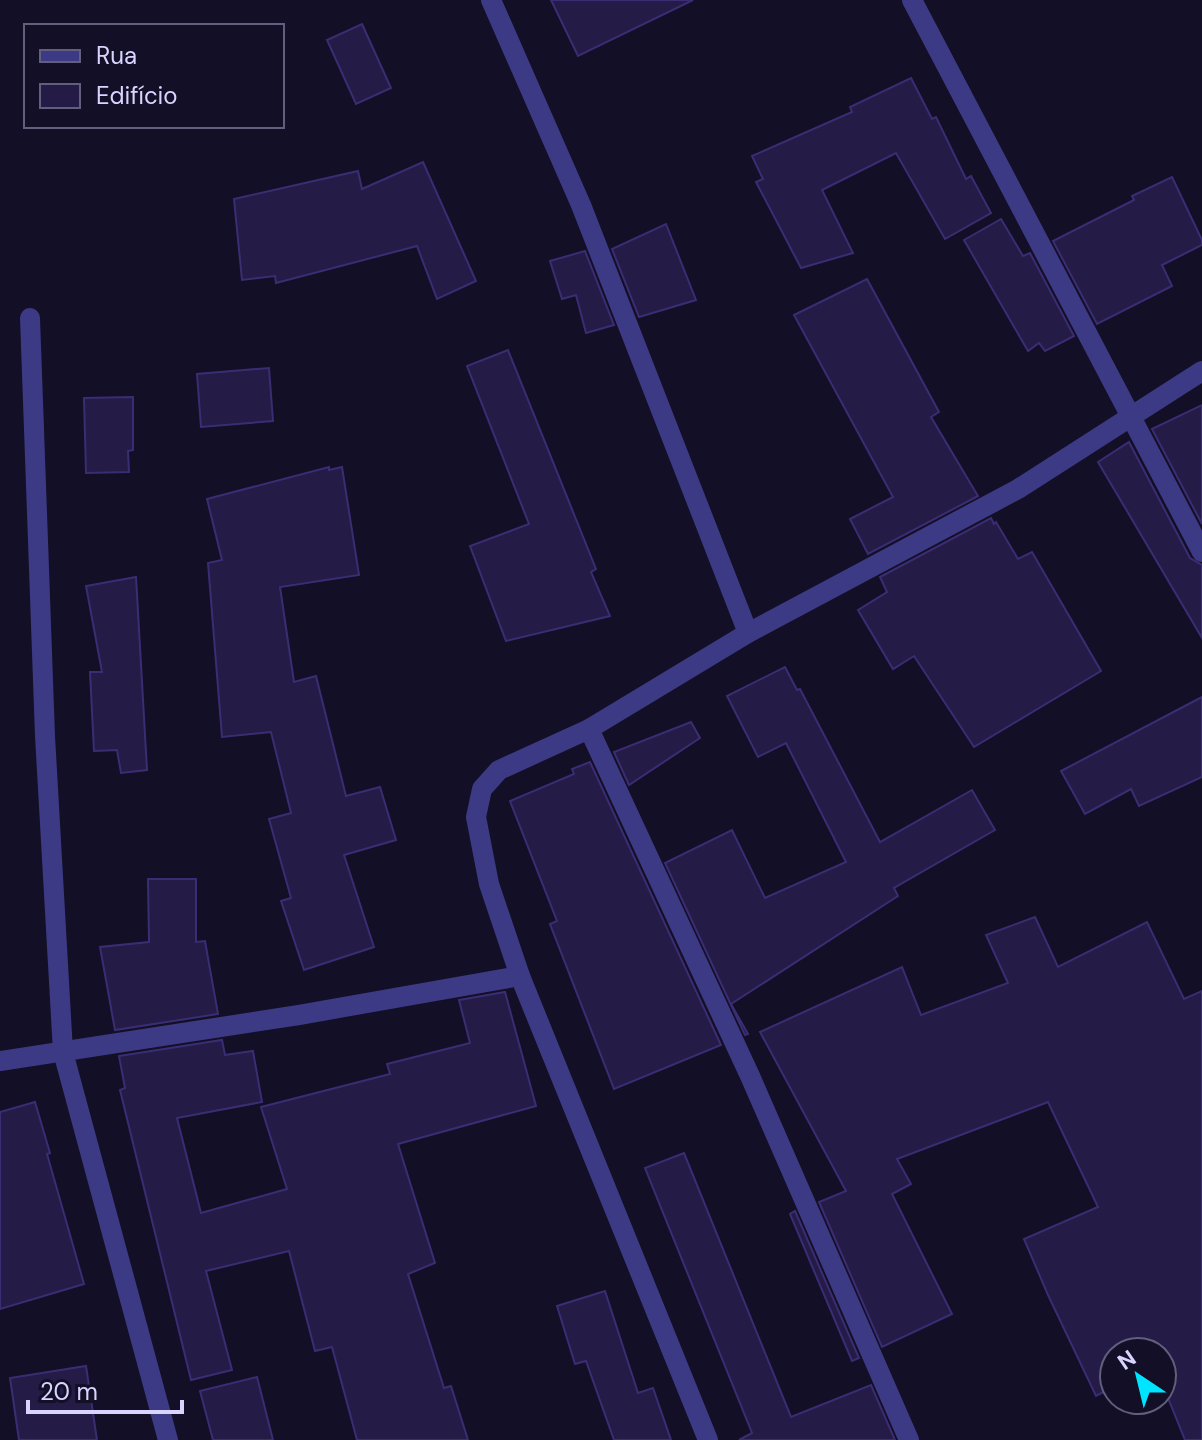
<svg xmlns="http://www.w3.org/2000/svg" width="1202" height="1440" font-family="'DM Sans',sans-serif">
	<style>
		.building { fill: #241b47; stroke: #3b2d73; stroke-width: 2 }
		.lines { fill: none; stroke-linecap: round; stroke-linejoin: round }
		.street { stroke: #3d3a85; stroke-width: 20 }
	</style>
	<rect width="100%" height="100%" fill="#130f26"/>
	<g class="building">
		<polygon points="551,0 693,0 578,56"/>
		<polygon points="362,24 391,88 356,104 327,40"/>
		<polygon points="911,78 932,119 936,117 966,179 971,176 991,213 945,239 896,153 822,190 853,253 801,268 756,182 763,179 752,156 852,112 850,107"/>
		<polygon points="423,162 476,281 437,299 417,246 276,283 275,276 242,280 234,199 358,171 362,189"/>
		<polygon points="1172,177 1202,240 1202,245 1162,265 1172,286 1097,324 1053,241 1134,200 1132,196"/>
		<polygon points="1001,219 1023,256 1030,253 1074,336 1045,351 1039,343 1028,351 964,240"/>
		<polygon points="666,224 696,300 639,317 612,249"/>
		<polygon points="585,251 614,325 586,333 576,295 562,299 550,261"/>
		<polygon points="867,279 939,412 931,417 978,496 868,554 850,519 893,497 794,315"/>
		<polygon points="508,350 596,569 591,572 610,616 506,641 470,546 529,524 467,366"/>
		<polygon points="269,368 273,421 201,427 197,374"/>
		<polygon points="133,397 133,450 128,451 129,472 86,473 84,398"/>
		<polygon points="1202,405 1202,524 1152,429"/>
		<polygon points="1129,442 1190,558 1202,565 1202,638 1098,462"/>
		<polygon points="329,467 329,470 342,467 359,575 280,587 294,682 316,676 346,796 380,787 396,840 344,855 374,947 304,970 281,901 291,898 269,819 291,813 271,732 222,737 208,563 222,560 207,499"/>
		<polygon points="991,518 994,524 996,522 1018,559 1032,552 1101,671 974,747 914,656 893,669 858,610 887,592 880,577"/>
		<polygon points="136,577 147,770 121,773 117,750 94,751 90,672 102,672 86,586"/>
		<polygon points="785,667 797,690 800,689 880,842 972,790 995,830 894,888 898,896 731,1004 748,1034 745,1035 665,863 732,830 765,898 846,862 786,743 758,757 727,696"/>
		<polygon points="1202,697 1202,777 1139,806 1131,789 1085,814 1061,771"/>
		<polygon points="691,722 700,738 629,785 614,752"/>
		<polygon points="590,762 721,1045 614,1089 550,924 557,921 510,801 574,774 572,769"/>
		<polygon points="148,879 196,879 196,942 205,941 218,1014 115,1030 100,947 149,942"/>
		<polygon points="1035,917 1058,967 1147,922 1184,999 1202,991 1202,1440 1185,1440 1162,1383 1162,1352 1114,1352 1114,1387 1096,1396 1048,1295 1024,1239 1098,1207 1048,1102 897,1159 911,1184 892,1194 952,1314 882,1347 819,1202 846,1191 760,1032 902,967 921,1015 1008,983 986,935"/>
		<polygon points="505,992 536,1106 398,1144 435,1263 408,1274 444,1388 451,1386 468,1440 357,1440 332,1347 315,1351 289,1251 206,1271 232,1370 191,1380 120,1090 125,1088 119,1056 222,1040 225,1055 253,1051 262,1102 177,1118 201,1213 287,1189 261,1107 390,1074 387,1064 470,1043 459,1000"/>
		<polygon points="35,1102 50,1153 47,1154 84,1284 0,1309 0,1112"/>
		<polygon points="684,1153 791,1417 871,1385 895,1440 739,1440 752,1433 645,1168"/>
		<polygon points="795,1211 859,1358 852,1361 790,1214"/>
		<polygon points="605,1291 638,1393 653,1388 671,1440 614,1440 586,1361 575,1364 557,1306"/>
		<polygon points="86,1366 97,1440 19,1440 10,1378"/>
		<polygon points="257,1377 273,1440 213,1440 200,1391"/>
	</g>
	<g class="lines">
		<g class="street">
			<polyline points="491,0 581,205 748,633"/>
			<polyline points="912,0 1202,552"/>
			<polyline points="30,318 45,736 63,1052 168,1440"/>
			<polyline points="589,729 750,1076 909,1440"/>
			<polyline points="0,1061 299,1015 520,976"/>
			<polyline points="708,1440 520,976 489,884 476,817 482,789 499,770 589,729 748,633 1018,489 1202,371"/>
		</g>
	</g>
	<rect x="24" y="24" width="260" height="104" fill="#130f26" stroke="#625e7d" stroke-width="2"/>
	<rect x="40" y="50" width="40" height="12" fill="#3d3a85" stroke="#625e7d" stroke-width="2"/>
	<text x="96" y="64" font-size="24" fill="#d9d4ff">Rua</text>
	<rect x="40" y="84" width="40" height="24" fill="#241b47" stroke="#625e7d" stroke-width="2"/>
	<text x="96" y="104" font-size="24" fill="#d9d4ff">Edifício</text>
	<g transform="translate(1138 1376) rotate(325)"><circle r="38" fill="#130f26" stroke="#625e7d" stroke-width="2"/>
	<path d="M0-6L14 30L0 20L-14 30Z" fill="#00e5ff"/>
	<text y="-12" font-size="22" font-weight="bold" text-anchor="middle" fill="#d9d4ff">N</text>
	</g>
	<path d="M28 1400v12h154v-12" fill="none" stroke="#d9d4ff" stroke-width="4"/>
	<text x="40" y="1400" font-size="24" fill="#d9d4ff" stroke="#130f26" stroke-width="6" paint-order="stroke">20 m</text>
</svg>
